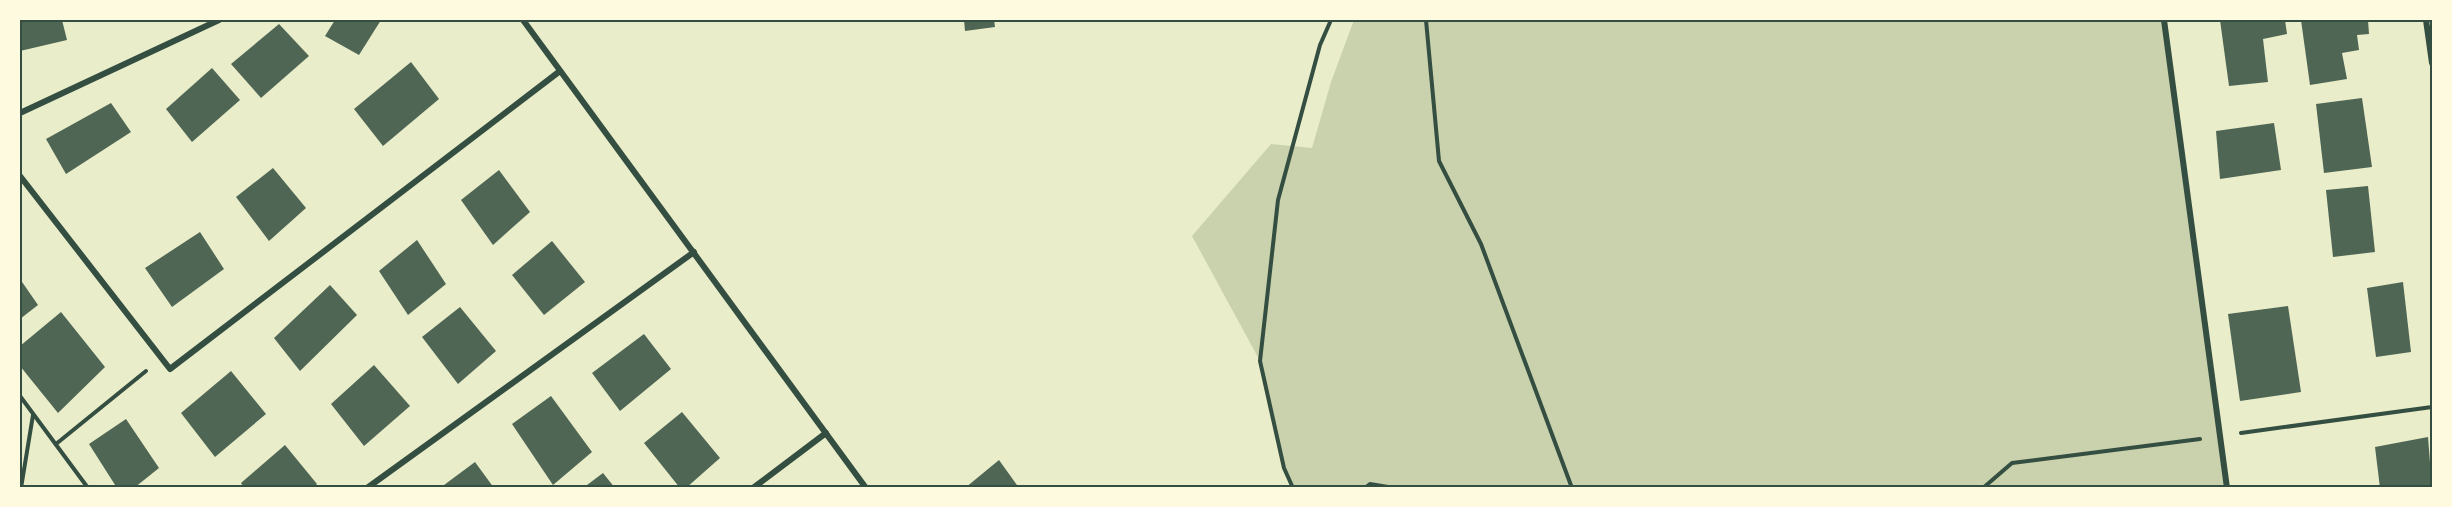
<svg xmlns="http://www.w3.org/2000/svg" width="2452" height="507" font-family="'Noto Sans',sans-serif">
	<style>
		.green { fill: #cad2ad }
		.building { fill: #4f6655 }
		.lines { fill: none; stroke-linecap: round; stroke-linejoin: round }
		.path { stroke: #344e41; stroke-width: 4 }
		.minor { stroke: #344e41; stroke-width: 6 }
		.neatline { fill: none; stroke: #344e41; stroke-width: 2 }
	</style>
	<rect width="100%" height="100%" fill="#e9edc9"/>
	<polygon class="green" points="1354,20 2164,20 2227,487 1293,487 1284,468 1260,361 1192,236 1271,144 1312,148 1331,82"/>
	<g class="building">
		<polygon points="20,20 62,20 67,40 20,51"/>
		<polygon points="335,20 381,20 359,55 325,36"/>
		<polygon points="964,20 994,20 995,27 965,31"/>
		<polygon points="2220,20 2285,20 2287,34 2263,39 2268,82 2229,86"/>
		<polygon points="2301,20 2368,20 2369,34 2357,35 2359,50 2342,53 2347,79 2310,85"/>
		<polygon points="279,24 309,56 261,98 231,64"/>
		<polygon points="411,62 439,99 383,146 354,109"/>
		<polygon points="212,68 240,100 192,142 166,109"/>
		<polygon points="2362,98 2372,167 2324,173 2316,104"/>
		<polygon points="111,103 131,132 66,174 46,139"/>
		<polygon points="2274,123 2281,170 2220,179 2216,131"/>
		<polygon points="273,168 306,208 269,241 236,197"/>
		<polygon points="499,170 530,212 493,245 461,200"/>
		<polygon points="2368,186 2375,252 2333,257 2326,190"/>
		<polygon points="200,232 224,269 172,307 145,268"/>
		<polygon points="417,240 446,284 408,315 379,271"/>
		<polygon points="552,241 585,282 544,315 512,275"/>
		<polygon points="20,279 38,305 20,319"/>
		<polygon points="2403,282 2411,352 2376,357 2367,288"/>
		<polygon points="330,285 357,315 300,371 274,338"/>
		<polygon points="2288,306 2301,392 2240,401 2228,314"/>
		<polygon points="460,307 496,351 458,384 422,337"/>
		<polygon points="61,312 105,367 58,413 20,366 20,346"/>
		<polygon points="644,334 671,369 620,411 592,373"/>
		<polygon points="374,365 410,406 364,446 331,404"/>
		<polygon points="231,371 266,414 215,457 181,413"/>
		<polygon points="551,396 592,452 553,485 512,424"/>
		<polygon points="682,412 720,458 686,488 680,488 644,443"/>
		<polygon points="126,419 159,468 134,488 117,488 89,444"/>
		<polygon points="2428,437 2432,488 2380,488 2375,447"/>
		<polygon points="285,445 317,484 313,488 244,488 241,483"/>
		<polygon points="999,460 1019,488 965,488"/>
		<polygon points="475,462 494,488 440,488"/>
		<polygon points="603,473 615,488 583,488"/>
	</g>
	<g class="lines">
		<g class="path">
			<polyline points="1426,20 1439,161 1481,244 1572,488"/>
			<polyline points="20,396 88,488"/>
			<polyline points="2241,433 2432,407"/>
			<polyline points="56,444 146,371"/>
			<polyline points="21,488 33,415"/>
			<polyline points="1293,488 1284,468 1260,361 1278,200 1320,45 1331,20"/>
			<polyline points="1365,488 1370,484 1394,488"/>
			<polyline points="1983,488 2012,463 2200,439"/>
		</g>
		<g class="minor">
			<polyline points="523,20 866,488"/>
			<polyline points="2164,20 2227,488"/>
			<polyline points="2426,20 2432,63"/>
			<polyline points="20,113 219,20"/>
			<polyline points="20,176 170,369 560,71"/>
			<polyline points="367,488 694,252"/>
			<polyline points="753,488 826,433"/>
		</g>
	</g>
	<rect width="2452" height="507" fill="none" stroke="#fefae0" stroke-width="42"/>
	<rect x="21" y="21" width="2410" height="465" class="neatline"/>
</svg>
